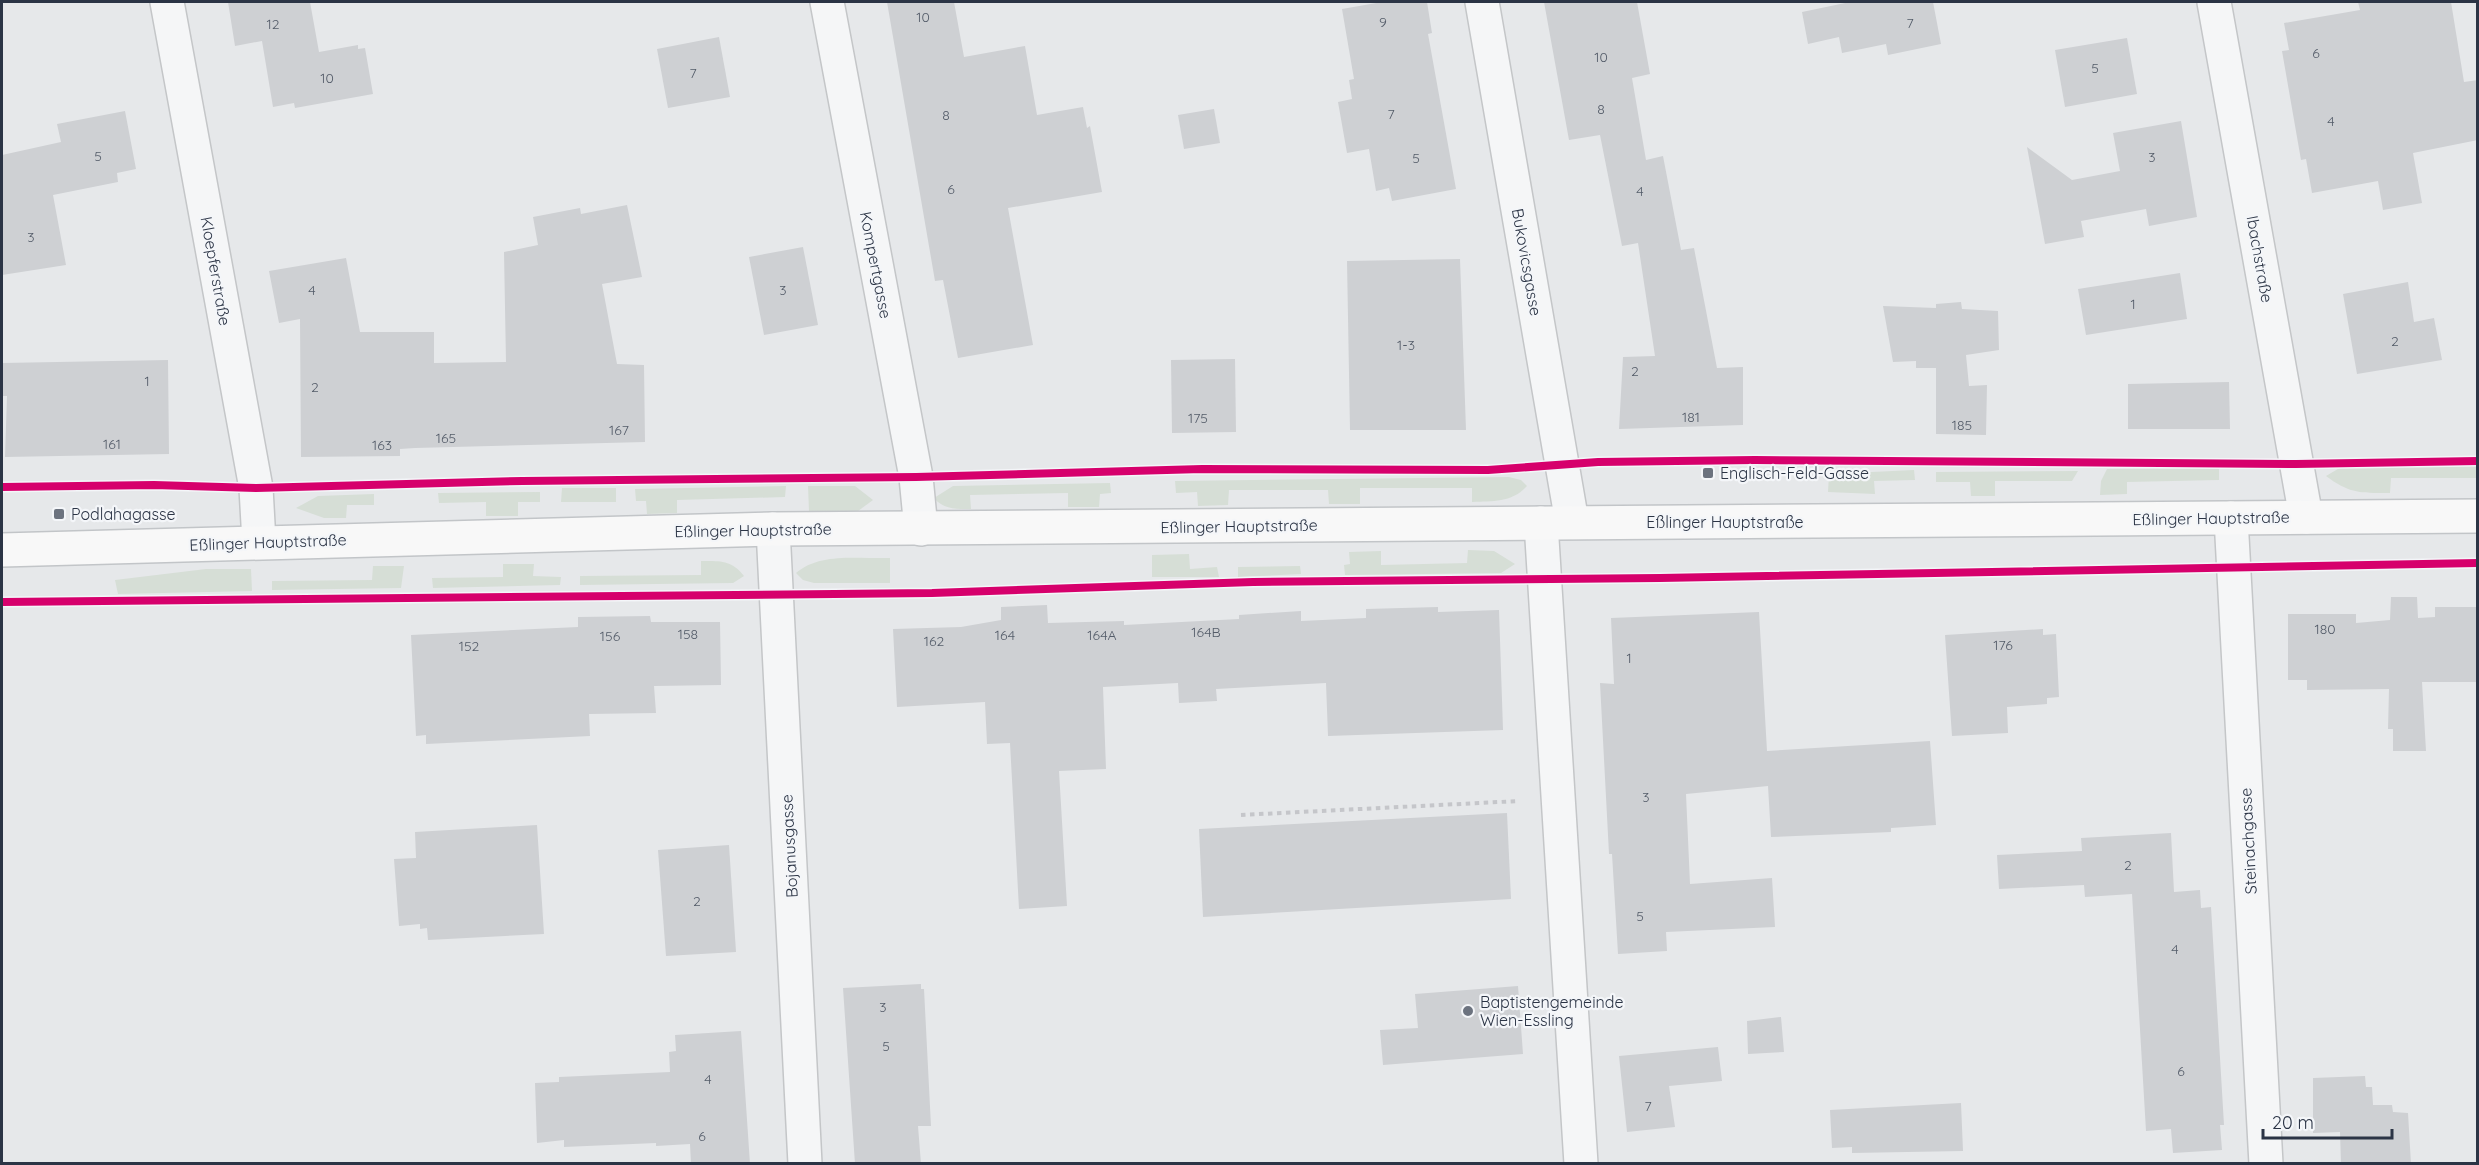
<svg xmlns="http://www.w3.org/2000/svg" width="2479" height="1165" font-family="Quicksand,sans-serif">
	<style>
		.green { fill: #d6ded6 }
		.building { fill: #ced0d3 }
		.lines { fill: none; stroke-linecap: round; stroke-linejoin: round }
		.minor-casing { stroke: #c4c6c8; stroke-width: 36 }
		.major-casing { stroke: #c2c5c8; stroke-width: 36 }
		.path { stroke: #c5c6ca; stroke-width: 4; stroke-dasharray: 4.5 4.5; stroke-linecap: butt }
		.minor { stroke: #f5f6f7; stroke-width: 33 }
		.major { stroke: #f8f8f8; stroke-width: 33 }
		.cycleway-casing { stroke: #f4f6f9; stroke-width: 11 }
		.cycleway { stroke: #d6006c; stroke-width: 8 }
		.poi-dot { fill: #6c737f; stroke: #f4f6f9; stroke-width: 2 }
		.labels { text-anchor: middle; stroke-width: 4.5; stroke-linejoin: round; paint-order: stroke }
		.number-label { font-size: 14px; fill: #545c69 }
		.street-label { font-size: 16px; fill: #2b3445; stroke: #f4f6f9 }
		.poi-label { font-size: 16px; fill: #2b3445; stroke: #f4f6f9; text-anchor: start }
	</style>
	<rect width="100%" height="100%" fill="#e6e8ea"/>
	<g class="green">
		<path d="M 2477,465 L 2477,478 L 2391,478 L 2390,493 C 2361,493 2350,494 2326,476 L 2343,466 Z"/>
		<polygon points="2219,468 2219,480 2127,482 2127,494 2100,495 2101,481 2107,469"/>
		<polygon points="1914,470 1915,480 1874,481 1875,494 1828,492 1829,474"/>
		<polygon points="2078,471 2072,481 1995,481 1995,496 1971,496 1970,482 1936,482 1936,472"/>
		<path d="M 1509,477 L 1521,480 L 1527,486 C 1512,503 1493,501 1472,502 L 1472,488 L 1360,488 L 1360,504 L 1329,504 L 1328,490 L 1229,490 L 1228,505 L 1198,506 L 1197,492 L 1176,493 L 1175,481 Z"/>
		<path d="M 1110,483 L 1111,493 L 1100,494 L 1099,507 L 1068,507 L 1068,493 L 970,495 L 971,509 C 957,509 944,510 934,498 L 953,486 Z"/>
		<polygon points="786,486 785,497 677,500 677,513 647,514 646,501 636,501 635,489"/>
		<polygon points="808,486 855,486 873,500 858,511 809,511"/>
		<polygon points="562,488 616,488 616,502 561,502"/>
		<polygon points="540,492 540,502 518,502 518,516 486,516 486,502 439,503 438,493"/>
		<polygon points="374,494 374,505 347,505 346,518 324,518 296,508 318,496"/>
		<polygon points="1468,550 1494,551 1515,564 1501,573 1345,575 1344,565 1350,564 1349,552 1381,551 1381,565 1467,563"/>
		<polygon points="1189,554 1190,569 1217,567 1219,577 1152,577 1152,555"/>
		<path d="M 890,558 L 890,583 L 814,583 L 803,580 L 796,573 C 820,552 859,559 890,558 Z"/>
		<path d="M 701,561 C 720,561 732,560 744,576 L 733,583 L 580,585 L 580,576 L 701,575 Z"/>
		<polygon points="503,564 534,564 533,576 561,577 560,585 433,588 432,578 503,577"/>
		<polygon points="373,566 404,566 401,588 272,590 272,581 372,580"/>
		<polygon points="1300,566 1301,574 1238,577 1238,567"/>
		<polygon points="206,569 251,569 252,591 118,594 115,580"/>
	</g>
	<g class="building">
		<polygon points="228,2 310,2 319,52 358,45 358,49 365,48 373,94 295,108 294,103 273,107 262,41 235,46"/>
		<polygon points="887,2 954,2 964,57 1025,46 1037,115 1083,107 1087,128 1090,126 1102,192 1008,208 1033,345 958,358 943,280 935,281"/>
		<polygon points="1382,2 1427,2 1432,33 1428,34 1456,189 1392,201 1389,188 1376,191 1369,149 1347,153 1338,102 1352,99 1349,80 1354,79 1342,9"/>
		<polygon points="1544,2 1637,2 1650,74 1632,78 1646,160 1663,156 1681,250 1694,248 1717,368 1743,367 1743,425 1619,429 1623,357 1655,356 1638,243 1622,246 1600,135 1569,140"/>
		<polygon points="1850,2 1933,2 1941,44 1888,55 1886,44 1842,53 1839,37 1808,44 1802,12"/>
		<polygon points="2358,2 2451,2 2464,82 2478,80 2478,140 2413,153 2422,203 2383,210 2378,181 2312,193 2306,159 2301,160 2282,51 2289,50 2284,23 2360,10"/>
		<polygon points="719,37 730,97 668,108 657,49"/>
		<polygon points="2127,38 2137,94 2065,107 2055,50"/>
		<polygon points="1214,109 1220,143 1184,149 1178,115"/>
		<polygon points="125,111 136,169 117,173 118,182 53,195 66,265 2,275 2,155 61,142 57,124"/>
		<polygon points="2181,121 2197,217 2149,226 2146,209 2081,221 2084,237 2045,244 2027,147 2072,180 2120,171 2113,133"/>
		<polygon points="627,205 642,277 602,284 617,364 644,365 645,442 415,448 400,449 400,456 301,457 300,319 279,323 269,271 346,258 360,332 434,332 434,363 506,362 504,252 538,245 533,217 580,208 581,214"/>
		<polygon points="803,247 818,325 764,335 749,257"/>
		<polygon points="1460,259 1466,430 1350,430 1347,261"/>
		<polygon points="2180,273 2187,319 2086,335 2078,289"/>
		<polygon points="2408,282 2414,322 2434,318 2442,360 2357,374 2343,294"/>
		<polygon points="1961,302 1962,309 1998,311 1999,350 1966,355 1969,386 1987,385 1986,435 1936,434 1936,368 1916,368 1916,361 1893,362 1883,306 1936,308 1936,304"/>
		<polygon points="1235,359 1236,432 1172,433 1171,360"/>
		<polygon points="168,360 169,454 5,457 7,396 2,396 2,363"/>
		<polygon points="2229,382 2230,429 2128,429 2128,384"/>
		<polygon points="2391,597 2417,597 2418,618 2435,617 2435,607 2478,607 2478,682 2422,682 2426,751 2393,751 2393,729 2388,729 2389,689 2307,690 2307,680 2288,680 2288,614 2356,614 2356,623 2390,620"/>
		<polygon points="1047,605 1048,623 1124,621 1124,625 1239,619 1239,615 1301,611 1301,621 1366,618 1366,609 1438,607 1438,612 1499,610 1503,730 1328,736 1326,683 1216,689 1217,701 1179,703 1178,683 1103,687 1106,769 1059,771 1067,906 1019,909 1010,743 987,744 985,702 897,707 893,629 961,627 1001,620 1001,607"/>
		<polygon points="1759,612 1767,751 1930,741 1936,825 1891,828 1891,832 1771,837 1768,786 1686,794 1690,884 1772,878 1775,927 1666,932 1667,951 1618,954 1612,854 1609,854 1600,683 1614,684 1611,618"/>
		<polygon points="650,616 651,622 720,622 721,685 654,686 656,713 589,714 590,736 426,744 426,735 416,736 411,635 578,627 578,617"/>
		<polygon points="2043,629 2043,635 2056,634 2059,697 2047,698 2047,704 2007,707 2008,733 1952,736 1945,635"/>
		<polygon points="1507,813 1511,899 1203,917 1199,829"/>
		<polygon points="537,825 544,934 428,940 427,928 420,929 420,924 399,926 394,859 416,858 415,832"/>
		<polygon points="2171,833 2174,892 2200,890 2201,908 2211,907 2224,1125 2220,1125 2222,1150 2173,1153 2171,1129 2146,1131 2132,894 2085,897 2084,885 1999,889 1997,855 2082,851 2081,838"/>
		<polygon points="729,845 736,952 666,956 658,850"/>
		<polygon points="921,984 921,989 924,989 931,1126 918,1126 921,1164 855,1164 843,988"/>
		<polygon points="1518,986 1523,1054 1383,1065 1380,1030 1418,1028 1415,994"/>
		<polygon points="1781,1017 1784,1052 1748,1054 1747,1021"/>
		<polygon points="741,1031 750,1164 691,1164 690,1144 656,1146 656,1143 564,1147 564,1140 537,1143 535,1083 559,1082 559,1077 670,1072 669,1052 676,1051 675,1035"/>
		<polygon points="1718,1047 1722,1081 1669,1086 1675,1127 1627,1132 1619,1056"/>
		<polygon points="2365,1076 2366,1087 2372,1087 2373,1105 2392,1105 2393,1112 2408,1113 2411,1164 2341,1164 2340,1132 2313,1133 2313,1078"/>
		<polygon points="1961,1103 1963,1151 1852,1153 1852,1147 1832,1148 1830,1110"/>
	</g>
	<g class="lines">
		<defs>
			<g id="minor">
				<polyline points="167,2 256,488 259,542"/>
				<polyline points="827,2 916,477 921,529"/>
				<polyline points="1482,2 1572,522"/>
				<polyline points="2214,2 2306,517"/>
				<polyline points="2231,518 2266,1164"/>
				<polyline points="1541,523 1581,1164"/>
				<polyline points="773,529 805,1164"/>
			</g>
			<polyline id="major" points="2,550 773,529 2478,516"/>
		</defs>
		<use href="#minor" class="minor-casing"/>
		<use href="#major" class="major-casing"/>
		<polyline class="path" points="1241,815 1519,801"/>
		<use href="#minor" class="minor"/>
		<use href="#major" class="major"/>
		<defs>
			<g id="cycleway">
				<polyline points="2,487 154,485 256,488 522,481 916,477 1202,469 1488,470 1598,462 1755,460 2296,464 2478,461"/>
				<polyline points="2,602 932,593 1253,582 1660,578 2478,563"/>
			</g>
		</defs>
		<use href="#cycleway" class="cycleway-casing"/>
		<use href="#cycleway" class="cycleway"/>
	</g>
	<g class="poi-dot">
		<rect x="1702" y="467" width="12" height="12" rx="3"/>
		<rect x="53" y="508" width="12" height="12" rx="3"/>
		<circle cx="1468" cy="1011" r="6"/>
	</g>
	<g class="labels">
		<g class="number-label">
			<text x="923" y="22">10</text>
			<text x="1383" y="27">9</text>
			<text x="1910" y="28">7</text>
			<text x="273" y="29">12</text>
			<text x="2316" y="58">6</text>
			<text x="1601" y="62">10</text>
			<text x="2095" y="73">5</text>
			<text x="693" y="78">7</text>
			<text x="327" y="83">10</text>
			<text x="1601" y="114">8</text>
			<text x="1391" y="119">7</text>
			<text x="946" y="120">8</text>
			<text x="2331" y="126">4</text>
			<text x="98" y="161">5</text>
			<text x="2152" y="162">3</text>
			<text x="1416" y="163">5</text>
			<text x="951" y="194">6</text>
			<text x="1640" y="196">4</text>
			<text x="31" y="242">3</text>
			<text x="312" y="295">4</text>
			<text x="783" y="295">3</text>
			<text x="2133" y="309">1</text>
			<text x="2395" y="346">2</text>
			<text x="1406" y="350">1-3</text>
			<text x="1635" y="376">2</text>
			<text x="147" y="386">1</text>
			<text x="315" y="392">2</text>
			<text x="1691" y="422">181</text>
			<text x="1198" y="423">175</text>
			<text x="1962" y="430">185</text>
			<text x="619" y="435">167</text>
			<text x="446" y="443">165</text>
			<text x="112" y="449">161</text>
			<text x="382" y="450">163</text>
			<text x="2325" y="634">180</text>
			<text x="1206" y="637">164B</text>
			<text x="688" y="639">158</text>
			<text x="1005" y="640">164</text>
			<text x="1102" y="640">164A</text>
			<text x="610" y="641">156</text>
			<text x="934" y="646">162</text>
			<text x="2003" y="650">176</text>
			<text x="469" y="651">152</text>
			<text x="1629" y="663">1</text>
			<text x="1646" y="802">3</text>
			<text x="2128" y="870">2</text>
			<text x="697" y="906">2</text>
			<text x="1640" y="921">5</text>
			<text x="2175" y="954">4</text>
			<text x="883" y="1012">3</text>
			<text x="886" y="1051">5</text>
			<text x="2181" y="1076">6</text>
			<text x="708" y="1084">4</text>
			<text x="1648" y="1111">7</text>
			<text x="702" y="1141">6</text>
		</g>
		<g class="street-label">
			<text transform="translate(2260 259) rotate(80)" y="6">Ibachstraße</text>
			<text transform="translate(1527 262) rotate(80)" y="6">Bukovicsgasse</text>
			<text transform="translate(876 265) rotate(79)" y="6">Kompertgasse</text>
			<text transform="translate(216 271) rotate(80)" y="6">Kloepferstraße</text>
			<text transform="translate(2211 518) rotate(-1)" y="6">Eßlinger Hauptstraße</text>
			<text x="1725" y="528">Eßlinger Hauptstraße</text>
			<text transform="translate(1239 526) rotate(-1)" y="6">Eßlinger Hauptstraße</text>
			<text transform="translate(753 530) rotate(-1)" y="6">Eßlinger Hauptstraße</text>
			<text transform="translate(268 542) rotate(-2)" y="6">Eßlinger Hauptstraße</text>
			<text transform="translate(2248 841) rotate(-93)" y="6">Steinachgasse</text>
			<text transform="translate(789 846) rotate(-93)" y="6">Bojanusgasse</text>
		</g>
		<g class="poi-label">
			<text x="1720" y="479">Englisch-Feld-Gasse</text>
			<text x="71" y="520">Podlahagasse</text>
			<text x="1480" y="1008">Baptistengemeinde<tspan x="1480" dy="18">Wien-Essling</tspan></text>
		</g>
	</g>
	<rect width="2479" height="1165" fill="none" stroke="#2b3445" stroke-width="6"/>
	<path d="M2263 1129v9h129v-9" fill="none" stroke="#2b3445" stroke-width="3"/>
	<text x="2272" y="1129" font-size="18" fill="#2b3445" stroke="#f4f6f9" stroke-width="4.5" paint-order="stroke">20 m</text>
</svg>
